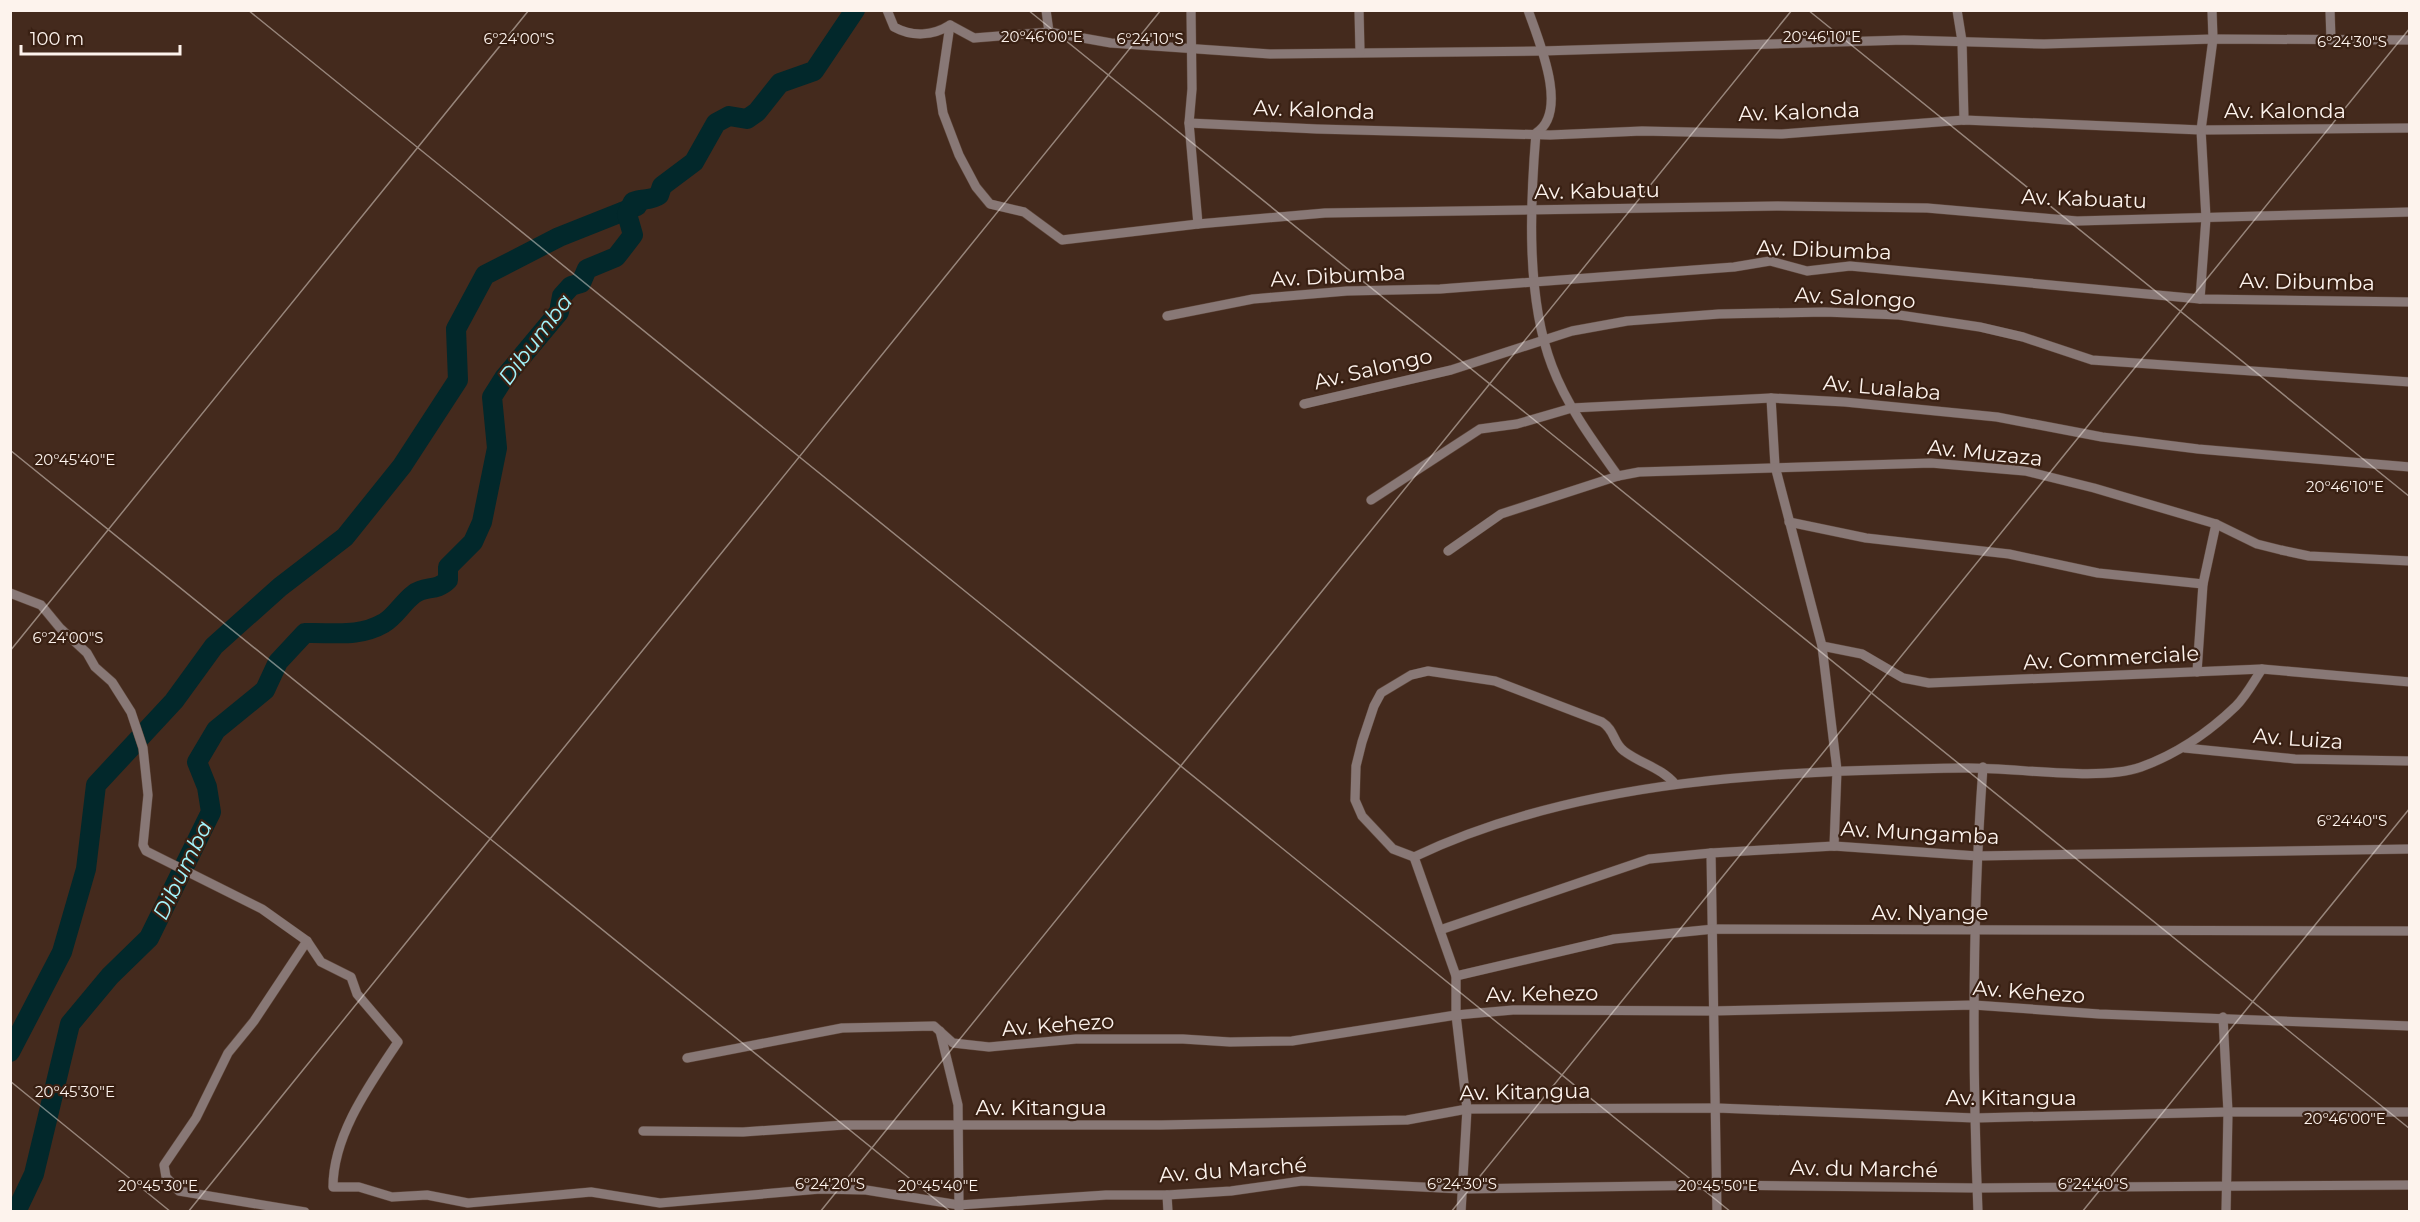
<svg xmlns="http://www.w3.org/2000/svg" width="2420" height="1222" font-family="Montserrat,sans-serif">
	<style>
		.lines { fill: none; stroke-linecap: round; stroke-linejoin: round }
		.river { stroke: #02282b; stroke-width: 20 }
		.street-casing { stroke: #5e463a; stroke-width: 10 }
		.street { stroke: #887876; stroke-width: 9 }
		.ticks { fill: none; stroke: #fdf3ed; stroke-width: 1.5; stroke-opacity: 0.45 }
		.labels { text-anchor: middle; stroke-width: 4.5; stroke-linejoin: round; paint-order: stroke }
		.street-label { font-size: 21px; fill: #fdf3ed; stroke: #392013 }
		.water-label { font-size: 22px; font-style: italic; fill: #a3f4fc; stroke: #392013 }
		.ticks-label { font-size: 15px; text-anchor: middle; fill: #fdf3ed; stroke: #392013; stroke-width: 4.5; stroke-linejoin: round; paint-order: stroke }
	</style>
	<rect width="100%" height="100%" fill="#442a1d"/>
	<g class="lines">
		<g class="river">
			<polyline points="10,1052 62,952 86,869 96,785 174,701 214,646 280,587 345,537 402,466 458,380 456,329 485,275 559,237 637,206"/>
			<path d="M 16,1212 L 34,1174 L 70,1024 L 110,976 L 149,938 L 211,812 L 207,787 L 197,762 L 216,730 L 265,690 L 278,662 L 305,633 C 333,632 358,638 384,623 C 395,617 403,602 414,594 C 425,585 436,592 448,580 L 448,567 L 473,542 L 482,522 L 497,448 L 492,397 L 504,378 L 559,312 L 562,296 L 571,286 L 581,283 L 587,269 L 616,257 L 633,235 L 627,214 L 633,202 C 642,198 651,201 659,195 L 662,186 L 694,162 L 716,123 L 729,116 L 747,119 L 757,112 L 780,83 L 814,71 L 855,10"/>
		</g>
		<defs>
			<g id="street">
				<path d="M 887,10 L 894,27 C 912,37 933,36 950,25 L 974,38 L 1049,32 L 1111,43 L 1270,54 L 1542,51 L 1904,40 L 2044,44 L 2213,39 L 2410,40"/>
				<polyline points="1046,10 1049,32"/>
				<polyline points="1191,10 1192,89 1189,123 1198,224"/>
				<polyline points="1359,10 1360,52"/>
				<path d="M 1528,10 C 1538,39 1570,112 1536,133 C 1530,205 1526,298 1552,366 C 1567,406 1593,441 1618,476"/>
				<polyline points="1957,10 1962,41 1964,120"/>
				<polyline points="2330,10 2331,40"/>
				<polyline points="950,25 940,93 943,113 959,155 976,187 990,204 1024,212 1062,240 1198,224 1325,213 1777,206 1927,208 2077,221 2410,212"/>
				<polyline points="1189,123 1317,129 1550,135 1642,131 1782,134 1964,120 2201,130 2410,128"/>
				<polyline points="2200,299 2206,218 2201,130 2213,39 2212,10"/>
				<polyline points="1167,316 1253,299 1347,291 1440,289 1734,267 1770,261 1807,271 1850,266 2200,299 2410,302"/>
				<polyline points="1771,398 1775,466 1822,646 1837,770 1834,846"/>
				<polyline points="1304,404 1451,370 1572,331 1627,321 1719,314 1825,312 1899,315 1980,327 2023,337 2092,360 2410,382"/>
				<polyline points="1371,500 1480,429 1517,424 1572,408 1771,398 1845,402 1997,417 2102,437 2198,449 2410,467"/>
				<polyline points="1789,522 1866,538 2009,554 2098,573 2203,584"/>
				<polyline points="1448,551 1501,514 1618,476 1639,472 1931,463 2025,471 2094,488 2216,524 2257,544 2281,550 2309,556 2410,561"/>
				<path d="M 10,593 L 41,605 L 60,628 L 87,653 L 95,667 L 112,682 L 131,712 L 143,748 L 148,795 L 143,845 L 146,851 L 262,909 L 307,941 L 321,962 L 351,977 L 357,994 L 398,1042 C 370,1084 333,1135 333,1187 L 359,1187 L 392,1197 L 427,1195 L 468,1203 L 591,1192 L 660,1203 L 820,1189 L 866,1190 L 959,1205 L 1106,1195 L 1167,1195 L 1231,1191 L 1302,1181 L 1462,1189 L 1716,1185 L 1977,1188 L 2410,1185"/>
				<polyline points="1822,646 1862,654 1903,678 1929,683 2262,669 2410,682"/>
				<polyline points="2197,672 2203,584 2216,524"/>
				<polyline points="2185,748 2295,759 2410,761"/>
				<path d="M 1675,784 C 1662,768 1641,764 1624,751 C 1613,743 1615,730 1602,722 L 1495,681 L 1428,671 L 1411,675 L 1381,693 L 1374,706 L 1362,742 L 1356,766 L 1355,800 L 1362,816 L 1393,849 L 1414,857 C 1582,777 1781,771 1965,768 C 2014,767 2099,782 2141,767 C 2177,754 2209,732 2236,706 C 2246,696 2254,681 2262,669"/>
				<polyline points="1711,853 1717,1212"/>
				<polyline points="1414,857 1456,976 1456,1015 1467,1109 1461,1212"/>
				<polyline points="1440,930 1649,859 1711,853 1834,846 1977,856 2410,849"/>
				<polyline points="1456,976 1614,939 1714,929 2410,931"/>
				<polyline points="2223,1017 2228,1112 2226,1212"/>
				<polyline points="940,1031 958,1105 959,1209"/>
				<polyline points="687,1058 842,1028 934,1026 953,1043 989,1047 1076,1039 1183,1039 1230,1042 1292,1041 1456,1015 1513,1010 1712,1011 1974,1005 2099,1014 2410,1026"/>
				<polyline points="643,1131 743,1132 844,1125 1161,1125 1407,1120 1467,1109 1717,1108 1975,1118 2228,1112 2410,1112"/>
				<polyline points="1167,1195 1168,1212"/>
				<polyline points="305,1212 179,1191 166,1177 164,1165 196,1118 228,1053 254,1021 307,941"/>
				<path d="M 1978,1212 C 1972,1064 1972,915 1983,767"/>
			</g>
		</defs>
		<use href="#street" class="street-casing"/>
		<use href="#street" class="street"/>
	</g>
	<path class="ticks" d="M 248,10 L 1731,1212M 1028,10 L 2410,1129M 1808,10 L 2410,497M 10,450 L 951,1212M 10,651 L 529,10M 10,1081 L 171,1212M 188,1212 L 1161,10M 820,1212 L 1792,10M 1451,1212 L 2410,28M 2082,1212 L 2410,808"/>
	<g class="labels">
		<g class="street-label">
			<text transform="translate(1314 110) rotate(2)" y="7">Av. Kalonda</text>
			<text x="2285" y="118">Av. Kalonda</text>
			<text transform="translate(1799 112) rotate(-2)" y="7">Av. Kalonda</text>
			<text transform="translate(1597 191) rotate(-1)" y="7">Av. Kabuatu</text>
			<text transform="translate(2084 199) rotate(2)" y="7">Av. Kabuatu</text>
			<text transform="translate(1824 250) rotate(2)" y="7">Av. Dibumba</text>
			<text transform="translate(1338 276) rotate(-3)" y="7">Av. Dibumba</text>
			<text transform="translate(2307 282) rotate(1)" y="7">Av. Dibumba</text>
			<text transform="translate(1855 298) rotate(3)" y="7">Av. Salongo</text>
			<text transform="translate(1373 369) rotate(-13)" y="7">Av. Salongo</text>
			<text transform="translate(1882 388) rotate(5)" y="7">Av. Lualaba</text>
			<text transform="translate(1985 453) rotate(6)" y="7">Av. Muzaza</text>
			<text transform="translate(2111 658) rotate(-3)" y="7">Av. Commerciale</text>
			<text transform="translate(2298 739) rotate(4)" y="7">Av. Luiza</text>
			<text transform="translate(1920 833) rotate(3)" y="7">Av. Mungamba</text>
			<text x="1930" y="920">Av. Nyange</text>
			<text transform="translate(2029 992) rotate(4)" y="7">Av. Kehezo</text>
			<text transform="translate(1542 994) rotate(-1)" y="7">Av. Kehezo</text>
			<text transform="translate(1058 1025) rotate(-4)" y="7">Av. Kehezo</text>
			<text transform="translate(1525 1092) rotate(-1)" y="7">Av. Kitangua</text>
			<text x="2011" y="1105">Av. Kitangua</text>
			<text x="1041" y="1115">Av. Kitangua</text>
			<text transform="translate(1864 1169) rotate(1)" y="7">Av. du Marché</text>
			<text transform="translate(1233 1170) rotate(-4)" y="7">Av. du Marché</text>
		</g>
		<g class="water-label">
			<text transform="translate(535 339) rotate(-53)" y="8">Dibumba</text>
			<text transform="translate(182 870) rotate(-64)" y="8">Dibumba</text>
		</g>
	</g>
	<g class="ticks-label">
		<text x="1822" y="42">20°46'10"E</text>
		<text x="1042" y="42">20°46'00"E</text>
		<text x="519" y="44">6°24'00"S</text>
		<text x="1150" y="44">6°24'10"S</text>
		<text x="2352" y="47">6°24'30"S</text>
		<text x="75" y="465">20°45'40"E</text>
		<text x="2345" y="492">20°46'10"E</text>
		<text x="68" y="643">6°24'00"S</text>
		<text x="2352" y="826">6°24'40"S</text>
		<text x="75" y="1097">20°45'30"E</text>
		<text x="2345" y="1124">20°46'00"E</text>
		<text x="830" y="1189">6°24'20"S</text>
		<text x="1462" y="1189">6°24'30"S</text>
		<text x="2093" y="1189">6°24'40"S</text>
		<text x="158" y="1191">20°45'30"E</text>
		<text x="938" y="1191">20°45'40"E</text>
		<text x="1718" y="1191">20°45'50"E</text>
	</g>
	<rect width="2420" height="1222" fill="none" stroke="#fdf3ed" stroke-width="24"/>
	<path d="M21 45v9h159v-9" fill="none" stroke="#fdf3ed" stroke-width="3"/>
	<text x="30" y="45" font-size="18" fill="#fdf3ed" stroke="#392013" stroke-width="4.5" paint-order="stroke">100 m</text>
</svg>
